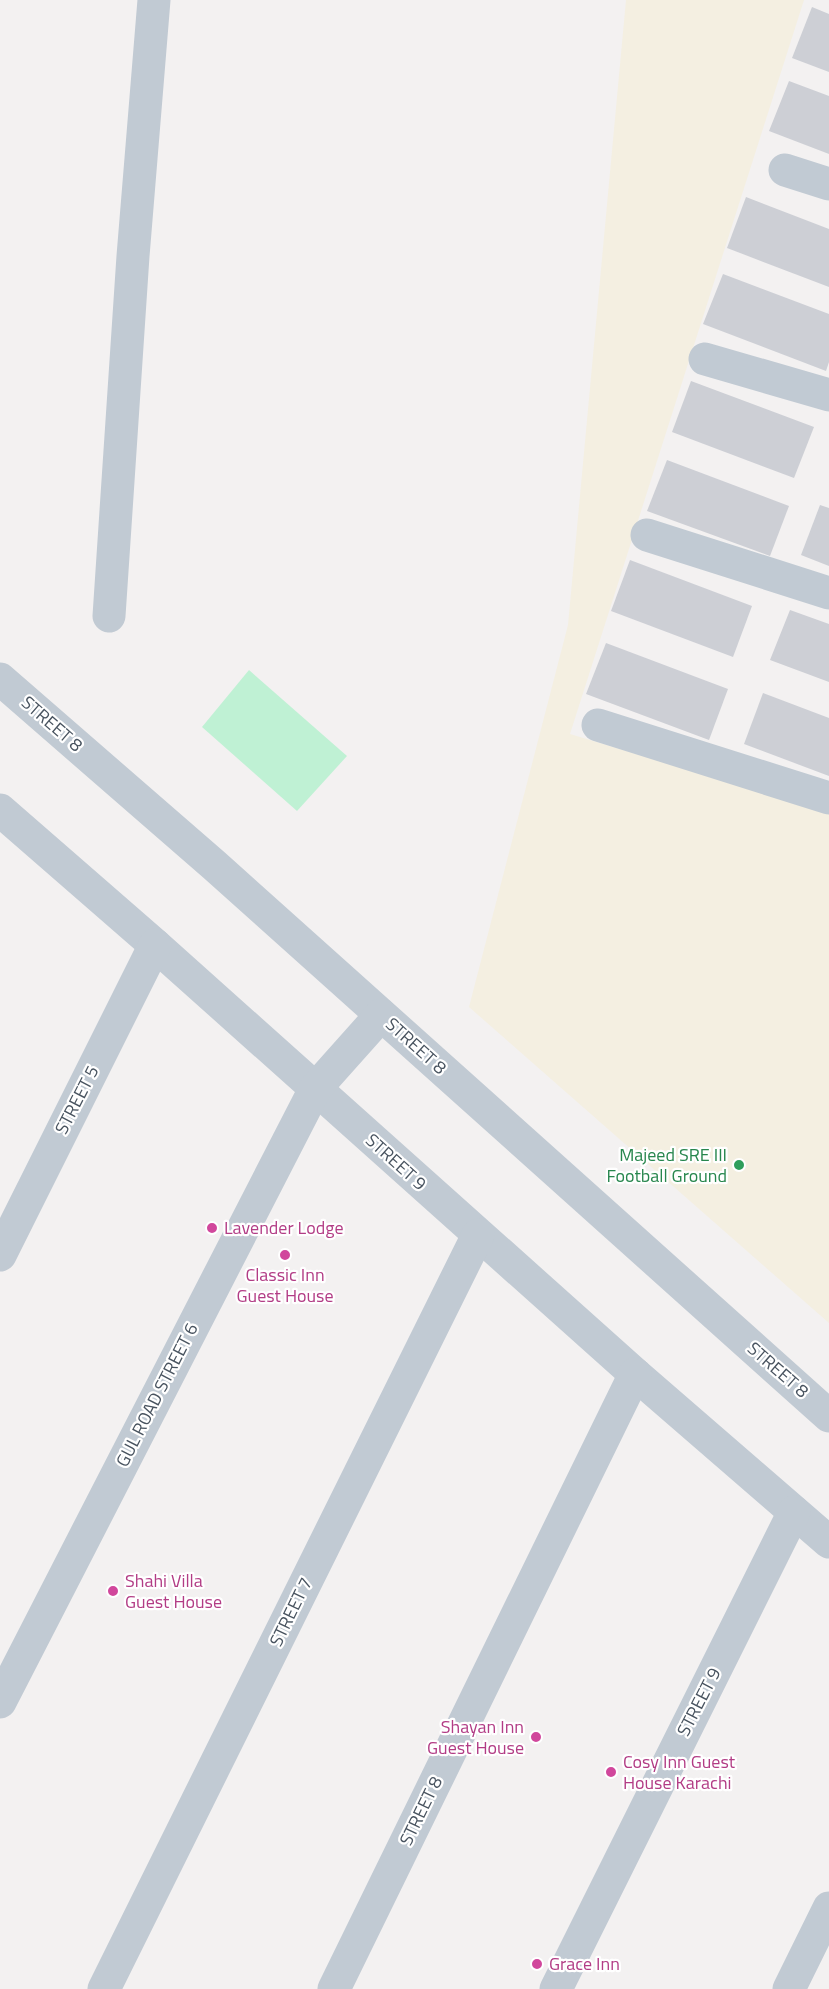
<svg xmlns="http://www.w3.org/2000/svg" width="829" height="1989" font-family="'Titillium Web',sans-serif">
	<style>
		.green { fill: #bff1d4 }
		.sand { fill: #f4efe1 }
		.building { fill: #cdcfd5 }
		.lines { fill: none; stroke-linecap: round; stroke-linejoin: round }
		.minor { stroke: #c1cad3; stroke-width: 33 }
		.leisure-dot { fill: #2e9e5b; stroke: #fff; stroke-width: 2 }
		.hotel-dot { fill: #d1479c; stroke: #fff; stroke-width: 2 }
		.labels { text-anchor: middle; stroke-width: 4.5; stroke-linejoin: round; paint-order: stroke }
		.street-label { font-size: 18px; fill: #48535f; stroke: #fff }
		.leisure-label { font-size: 18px; fill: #27864d; stroke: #fff; text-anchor: end }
		.hotel-label { font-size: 18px; fill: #b23c85; stroke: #fff; text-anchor: start }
	</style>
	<rect width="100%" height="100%" fill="#f3f1f1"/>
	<polygon class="green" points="249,670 347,756 297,811 202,727"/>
	<polygon class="sand" points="626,0 804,0 570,734 829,812 829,1323 469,1007 568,625"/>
	<g class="building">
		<polygon points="812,7 829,14 829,72 792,58"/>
		<polygon points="789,81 829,96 829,154 769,131"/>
		<polygon points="746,197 829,229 829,287 727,248"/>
		<polygon points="723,274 829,314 829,362 826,371 703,324"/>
		<polygon points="691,381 814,427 794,478 672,432"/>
		<polygon points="667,460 789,506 770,556 647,511"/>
		<polygon points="820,505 829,508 829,566 801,555"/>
		<polygon points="630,560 752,606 733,657 611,611"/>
		<polygon points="790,610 829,624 829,682 770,660"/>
		<polygon points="606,643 728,689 709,740 586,694"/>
		<polygon points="763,693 829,718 829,776 744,744"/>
	</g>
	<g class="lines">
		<g class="minor">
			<polyline points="785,170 829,184"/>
			<polyline points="705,359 829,395"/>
			<polyline points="647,535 829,593"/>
			<polyline points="109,616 133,256 154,0"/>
			<polyline points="0,679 214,865 829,1416"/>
			<polyline points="598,725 829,798"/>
			<polyline points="0,810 155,945 635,1374 829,1542"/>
			<polyline points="0,1255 155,945"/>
			<polyline points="0,1702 315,1089 381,1015"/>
			<polyline points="104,1989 478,1235"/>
			<polyline points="334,1989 635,1374"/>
			<polyline points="556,1989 794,1512"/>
			<polyline points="789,1989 829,1908"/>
		</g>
	</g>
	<circle class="leisure-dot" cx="739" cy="1165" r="6"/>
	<g class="hotel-dot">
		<circle cx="212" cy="1228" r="6"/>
		<circle cx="285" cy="1255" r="6"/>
		<circle cx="113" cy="1591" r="6"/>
		<circle cx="536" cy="1737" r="6"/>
		<circle cx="611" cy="1772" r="6"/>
		<circle cx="537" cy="1964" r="6"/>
	</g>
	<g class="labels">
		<g class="street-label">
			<text transform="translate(52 724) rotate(41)" y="6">STREET 8</text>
			<text transform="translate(416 1046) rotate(42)" y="6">STREET 8</text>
			<text transform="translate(77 1100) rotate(-63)" y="6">STREET 5</text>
			<text transform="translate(396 1162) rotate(42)" y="6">STREET 9</text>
			<text transform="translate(778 1370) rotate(41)" y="6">STREET 8</text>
			<text transform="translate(157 1395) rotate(-63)" y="6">GUL ROAD STREET 6</text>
			<text transform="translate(291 1612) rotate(-64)" y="6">STREET 7</text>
			<text transform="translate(699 1702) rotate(-63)" y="6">STREET 9</text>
			<text transform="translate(421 1811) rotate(-64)" y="6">STREET 8</text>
		</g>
		<g class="leisure-label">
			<text x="727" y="1161">Majeed SRE III<tspan x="727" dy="21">Football Ground</tspan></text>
		</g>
		<g class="hotel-label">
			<text x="224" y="1234">Lavender Lodge</text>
			<text x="285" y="1281" text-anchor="middle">Classic Inn<tspan x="285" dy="21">Guest House</tspan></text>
			<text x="125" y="1587">Shahi Villa<tspan x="125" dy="21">Guest House</tspan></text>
			<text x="524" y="1733" text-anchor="end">Shayan Inn<tspan x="524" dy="21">Guest House</tspan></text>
			<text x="623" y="1768">Cosy Inn Guest<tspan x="623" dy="21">House Karachi</tspan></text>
			<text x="549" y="1970">Grace Inn</text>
		</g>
	</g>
</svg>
